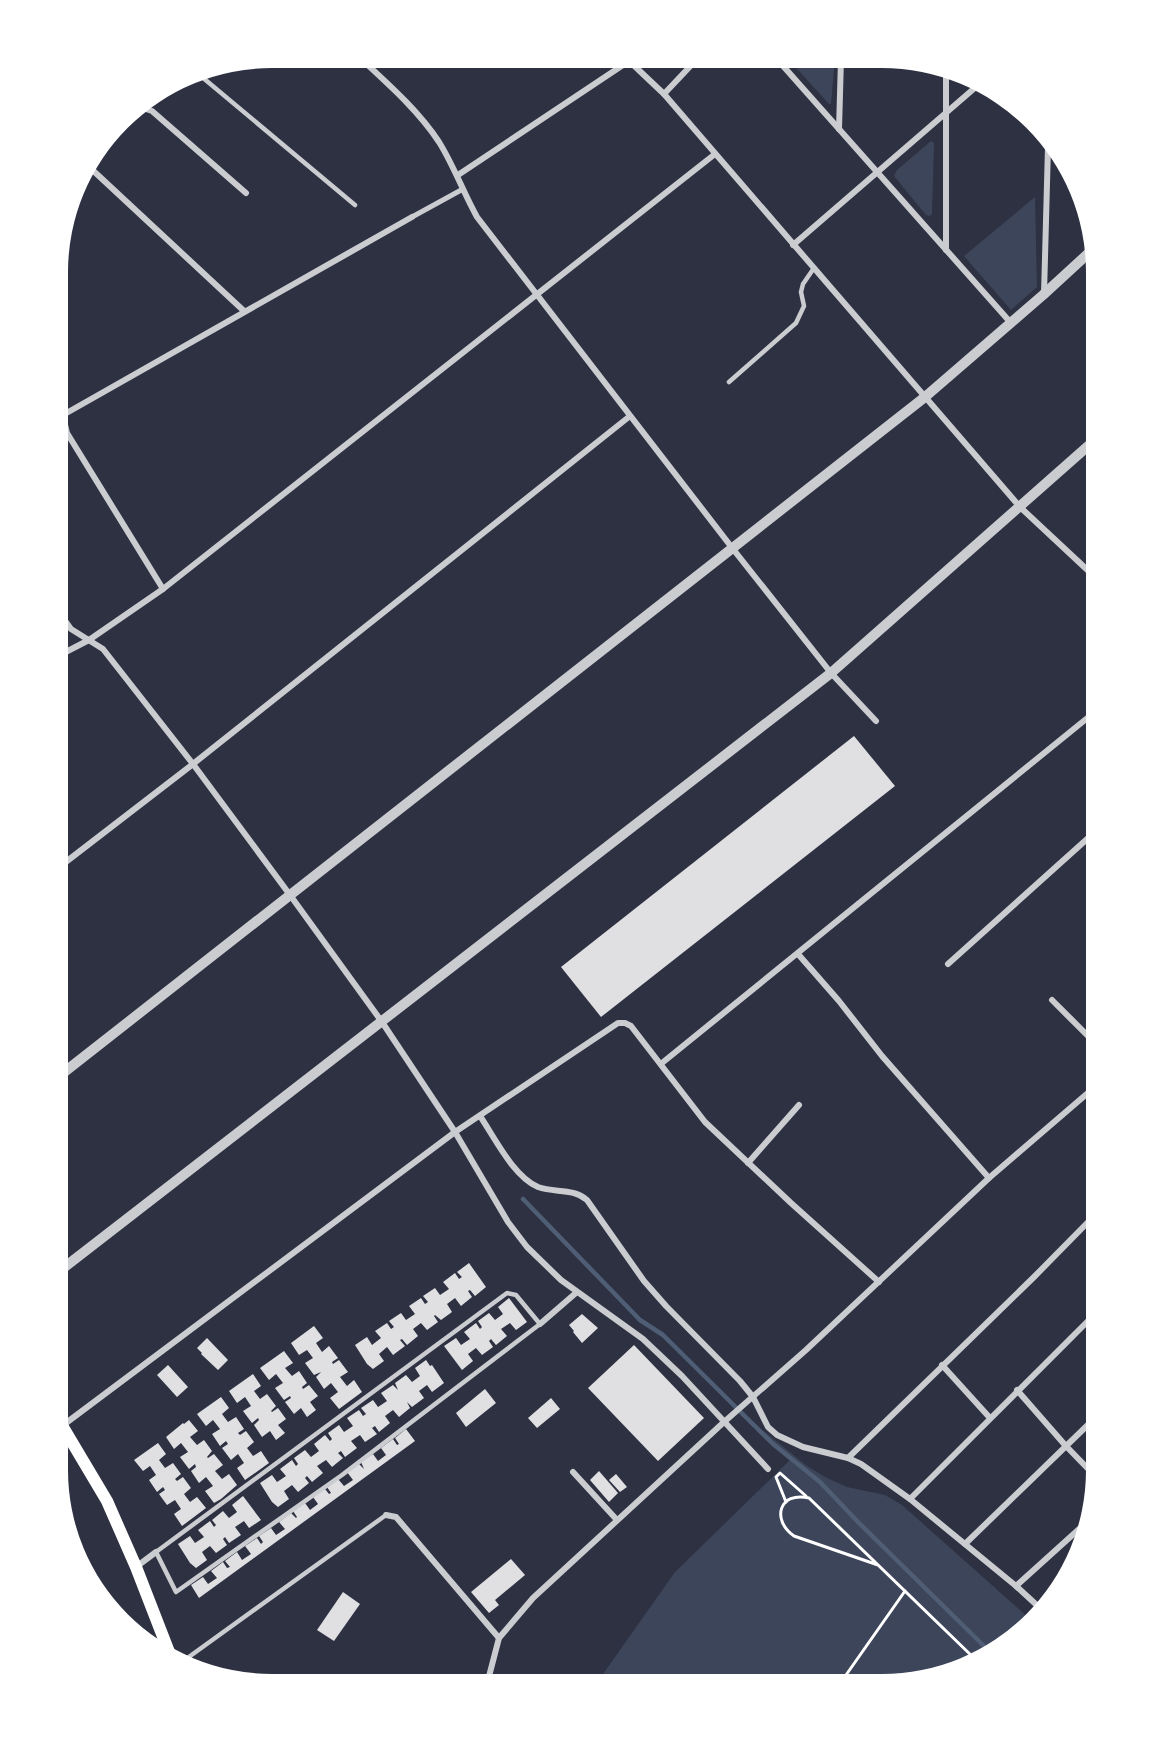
<svg xmlns="http://www.w3.org/2000/svg" width="1153" height="1742" font-family="Roboto,sans-serif">
	<style>
		.green { fill: #3c4559 }
		.lines { fill: none; stroke-linecap: round; stroke-linejoin: round }
		.stream { stroke: #4f5d75; stroke-width: 4.5 }
		.building { fill: #e0e0e3 }
		.path { stroke: #fff; stroke-width: 3 }
		.service { stroke: #caccd0; stroke-width: 4.5 }
		.pedestrian { stroke: #caccd0; stroke-width: 5 }
		.minor { stroke: #caccd0; stroke-width: 6 }
		.tertiary { stroke: #caccd0; stroke-width: 10 }
		.secondary { stroke: #fff; stroke-width: 12 }
	</style>
	<rect width="100%" height="100%" fill="#2d3142"/>
	<g class="green">
		<polygon points="788,59 835,59 831,104 829,104"/>
		<polygon points="931,141 934,143 932,214 929,216 926,215 894,176 897,170"/>
		<polygon points="1035,197 1037,287 1011,310 964,256"/>
		<polygon points="751,1421 807,1466 827,1478 847,1487 885,1495 902,1505 1029,1618 964,1669 882,1685 596,1684 675,1572 791,1459"/>
	</g>
	<g class="lines">
		<polyline class="stream" points="523,1199 640,1320 663,1335 773,1444 820,1482 859,1523 988,1650"/>
	</g>
	<g class="building">
		<polygon points="854,736 895,786 601,1017 561,967"/>
		<polygon points="469,1263 486,1287 475,1296 470,1290 468,1291 472,1297 461,1306 455,1298 447,1304 452,1312 441,1320 435,1315 434,1316 438,1322 427,1330 421,1323 413,1329 418,1336 407,1345 402,1339 400,1340 405,1346 393,1355 387,1347 379,1354 384,1361 373,1369 367,1364 355,1345 367,1337 372,1345 381,1338 375,1331 387,1323 391,1329 394,1327 389,1321 401,1313 406,1320 415,1314 409,1306 421,1298 425,1304 428,1302 423,1296 435,1288 440,1295 449,1289 443,1282 455,1273 459,1279 462,1277 457,1272"/>
		<polygon points="509,1298 527,1322 516,1330 510,1323 501,1329 507,1336 496,1345 491,1339 489,1341 493,1347 482,1355 476,1348 468,1354 473,1361 462,1370 444,1346 456,1338 461,1345 470,1339 464,1332 476,1323 480,1329 482,1327 478,1321 489,1313 495,1320 503,1314 498,1307"/>
		<polygon points="582,1314 598,1328 582,1343 573,1332 574,1331 569,1325"/>
		<polygon points="314,1326 323,1338 316,1343 322,1352 329,1346 338,1358 332,1362 333,1364 339,1360 348,1372 340,1377 347,1386 354,1380 362,1392 339,1409 330,1398 338,1392 331,1383 324,1389 316,1377 321,1372 314,1375 305,1363 313,1358 307,1350 299,1355 291,1343"/>
		<polygon points="207,1338 228,1360 218,1370 201,1354 202,1353 197,1348"/>
		<polygon points="634,1345 704,1418 658,1461 588,1388"/>
		<polygon points="284,1351 293,1363 285,1368 292,1376 299,1371 307,1383 302,1387 303,1389 309,1385 318,1396 310,1402 316,1410 307,1417 301,1408 294,1414 285,1402 291,1398 290,1396 284,1400 275,1388 283,1383 276,1374 269,1380 260,1368"/>
		<polygon points="426,1360 430,1366 432,1365 444,1383 432,1392 427,1385 419,1391 424,1398 412,1407 407,1402 410,1408 399,1417 393,1410 385,1416 390,1423 379,1432 375,1426 372,1428 377,1434 365,1442 360,1435 351,1441 357,1448 345,1457 341,1451 338,1453 343,1458 332,1467 326,1460 317,1466 323,1473 312,1482 307,1476 305,1478 309,1483 298,1492 292,1485 284,1491 289,1499 278,1507 272,1502 260,1483 272,1475 277,1482 286,1476 280,1469 292,1460 296,1466 298,1464 294,1458 305,1450 311,1457 319,1451 314,1444 325,1435 330,1441 332,1439 328,1433 339,1425 344,1432 353,1426 347,1418 359,1410 363,1416 366,1414 361,1408 373,1400 378,1407 387,1401 381,1393 393,1385 398,1390 395,1383 406,1375 412,1382 420,1376 415,1368"/>
		<polygon points="168,1365 188,1387 177,1397 157,1375"/>
		<polygon points="253,1374 261,1386 254,1391 260,1399 267,1394 276,1406 271,1411 272,1412 278,1408 286,1419 278,1425 285,1433 276,1440 270,1431 262,1437 254,1425 259,1420 258,1418 252,1423 243,1411 251,1406 245,1397 237,1403 229,1391"/>
		<polygon points="485,1389 496,1403 466,1427 456,1413"/>
		<polygon points="221,1397 229,1408 222,1414 228,1422 236,1417 244,1429 238,1433 240,1435 246,1431 254,1442 247,1448 253,1456 261,1451 269,1463 245,1480 237,1468 244,1463 238,1454 231,1460 222,1448 228,1444 226,1441 220,1446 212,1434 220,1429 213,1420 206,1426 197,1414"/>
		<polygon points="551,1398 560,1409 537,1428 528,1418"/>
		<polygon points="189,1420 198,1431 190,1437 197,1445 204,1440 212,1451 207,1457 208,1458 214,1454 223,1465 215,1471 222,1479 229,1474 237,1485 221,1499 214,1503 205,1491 213,1486 206,1477 199,1483 191,1471 196,1467 195,1464 189,1469 180,1457 188,1452 181,1443 174,1449 166,1437 183,1423 184,1424"/>
		<polygon points="406,1429 415,1441 199,1598 191,1585 203,1577 208,1584 217,1578 211,1571 223,1562 227,1568 230,1567 225,1561 237,1552 242,1560 251,1554 245,1546 257,1538 261,1544 263,1542 259,1536 271,1528 276,1535 285,1529 279,1522 291,1513 296,1518 297,1517 293,1511 305,1503 310,1510 318,1504 313,1497 325,1489 329,1494 331,1493 327,1487 338,1479 344,1486 353,1480 347,1472 359,1464 364,1469 361,1462 373,1454 378,1461 386,1455 381,1448 393,1439 397,1445 399,1444 395,1438"/>
		<polygon points="158,1443 166,1454 159,1460 165,1468 173,1463 181,1474 175,1479 177,1481 183,1477 191,1488 184,1494 190,1502 197,1497 206,1508 182,1526 174,1514 181,1509 175,1500 167,1505 159,1494 165,1490 163,1487 157,1492 149,1480 156,1475 150,1466 143,1471 134,1460"/>
		<polygon points="599,1471 618,1493 609,1502 590,1480"/>
		<polygon points="616,1474 627,1487 620,1492 609,1480"/>
		<polygon points="243,1496 261,1520 249,1528 244,1521 235,1527 241,1535 229,1543 225,1537 223,1539 227,1545 216,1553 210,1546 202,1552 207,1560 196,1568 190,1563 178,1544 190,1536 195,1543 204,1537 198,1530 210,1521 214,1527 216,1525 212,1520 223,1511 229,1518 237,1512 232,1505"/>
		<polygon points="511,1559 525,1575 495,1600 499,1605 489,1613 471,1592"/>
		<polygon points="343,1592 360,1604 334,1641 317,1630"/>
	</g>
	<g class="lines">
		<g class="path">
			<polyline points="786,1502 776,1477 780,1473 806,1496"/>
			<path d="M 878,1565 L 794,1536 C 771,1520 779,1491 809,1498 L 976,1660"/>
			<polyline points="839,1685 905,1591"/>
		</g>
		<g class="service">
			<polyline points="196,72 355,205"/>
			<polyline points="729,382 796,323 804,306 801,292 803,284 814,268"/>
			<polygon points="507,1293 516,1295 540,1324 342,1475 176,1592 156,1552"/>
			<polyline points="186,1659 386,1515"/>
		</g>
		<polyline class="pedestrian" points="412,217 463,189"/>
		<g class="minor">
			<path d="M 359,57 C 387,83 418,110 439,142 C 454,166 463,192 477,217 L 733,549 L 831,673 L 876,721"/>
			<polyline points="626,58 664,94 1020,507 1096,578"/>
			<polyline points="776,58 1011,323"/>
			<polyline points="946,74 946,250"/>
			<polyline points="664,94 698,58"/>
			<polyline points="839,129 841,59"/>
			<polyline points="86,164 244,311"/>
			<polyline points="88,165 139,110 143,108 152,111 246,193"/>
			<polyline points="458,175 629,61"/>
			<polyline points="793,245 977,86"/>
			<polyline points="1044,294 1048,147"/>
			<polyline points="59,400 67,433 163,589"/>
			<polyline points="63,415 412,217"/>
			<polyline points="58,611 71,629 103,649 193,764 290,895 382,1022 455,1132 508,1222 527,1247 561,1280 643,1339 682,1376 768,1469"/>
			<polyline points="58,656 89,640 163,589 715,154"/>
			<polyline points="58,868 193,764 630,416"/>
			<polyline points="798,954 839,1001 882,1056 989,1178"/>
			<polyline points="948,964 1096,831"/>
			<polyline points="1052,1000 1096,1044"/>
			<polyline points="662,1063 1096,711"/>
			<path d="M 480,1116 C 495,1138 513,1176 538,1187 C 555,1193 573,1188 587,1200 L 644,1281 L 666,1306 L 740,1381 L 753,1397 L 768,1427 L 777,1435 L 803,1447 L 848,1458 L 861,1464 L 910,1499 L 1016,1586 L 1041,1609"/>
			<polyline points="748,1163 799,1105"/>
			<polyline points="540,1324 577,1292"/>
			<polyline points="942,1365 990,1418"/>
			<polyline points="1017,1390 1065,1445 1096,1477"/>
			<polyline points="62,1426 455,1132 618,1023 625,1023 631,1026 705,1122 791,1203 879,1282"/>
			<polyline points="848,1458 1034,1277 1096,1214"/>
			<polyline points="573,1472 617,1520"/>
			<polyline points="910,1499 1096,1313"/>
			<polyline points="386,1515 396,1517 499,1638"/>
			<polyline points="965,1544 1096,1417"/>
			<polyline points="136,1567 156,1552"/>
			<polyline points="1016,1586 1088,1521"/>
			<polyline points="487,1684 499,1638 533,1598 724,1422 806,1350 989,1178 1096,1086"/>
		</g>
		<g class="tertiary">
			<polyline points="58,1077 925,397 1043,295 1092,250"/>
			<polyline points="57,1273 831,673 1096,439"/>
		</g>
		<polyline class="secondary" points="57,1417 107,1501 136,1567 169,1652"/>
	</g>
	<path d="M0 0H1153V1742H0ZM272 68H882A204 204 0 0 1 1086 272V1470A204 204 0 0 1 882 1674H272A204 204 0 0 1 68 1470V272A204 204 0 0 1 272 68Z" fill="#fff" fill-rule="evenodd"/>
</svg>
